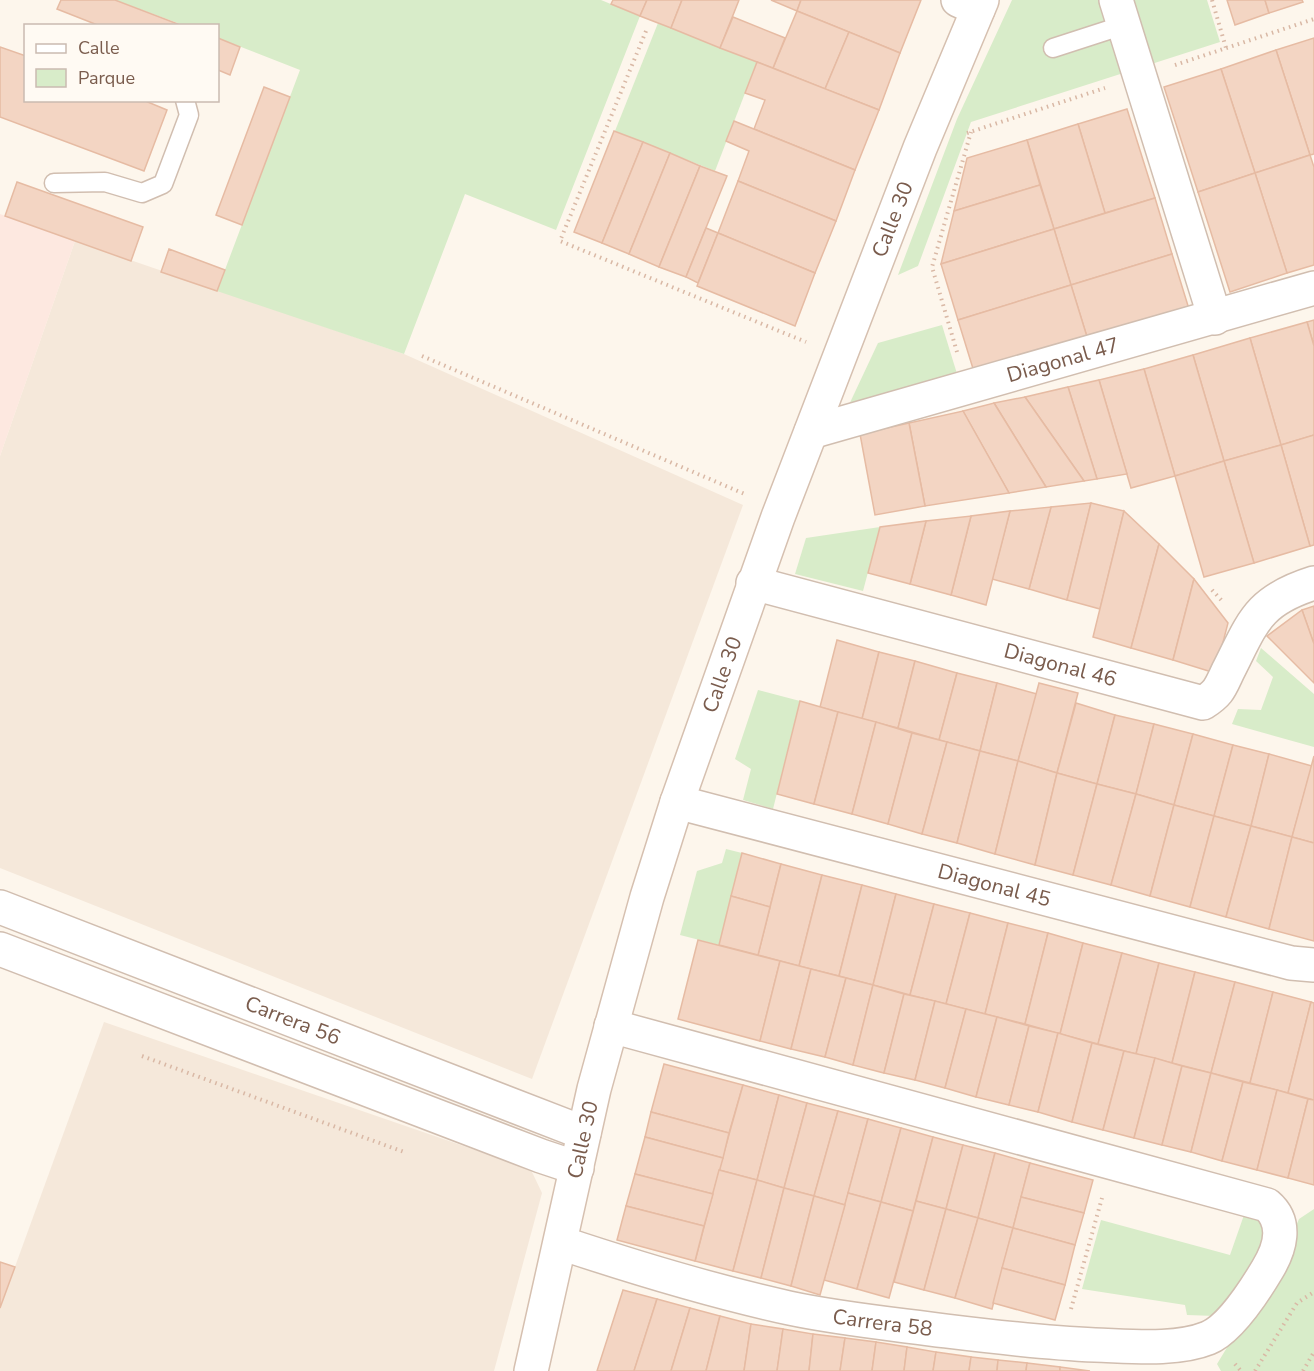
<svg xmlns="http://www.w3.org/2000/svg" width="1314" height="1371" font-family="'Nunito Sans',sans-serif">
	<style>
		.residential { fill: #f5e8da }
		.commercial { fill: #fde8e0 }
		.green { fill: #d8ecc9 }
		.building { fill: #f3d5c3; stroke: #e6bba3; stroke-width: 1.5 }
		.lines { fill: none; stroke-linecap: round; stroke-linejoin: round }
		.service-casing { stroke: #d1beb0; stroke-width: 21 }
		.minor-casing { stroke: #d1beb0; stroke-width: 36 }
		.tertiary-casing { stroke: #d1beb0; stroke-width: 36 }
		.secondary-casing { stroke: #d6c0b0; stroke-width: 36 }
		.path { stroke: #d9b8a5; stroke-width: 4; stroke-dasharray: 1.5 4.5; stroke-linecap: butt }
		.service { stroke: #fff; stroke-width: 18 }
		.minor { stroke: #fff; stroke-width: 33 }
		.tertiary { stroke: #fff; stroke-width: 33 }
		.secondary { stroke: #fff; stroke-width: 33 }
		.labels { text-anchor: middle; stroke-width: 5; stroke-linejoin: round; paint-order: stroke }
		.street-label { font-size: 21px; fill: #7a5c4d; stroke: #fffaf3 }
	</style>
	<rect width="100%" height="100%" fill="#fdf6ec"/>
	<g class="residential">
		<polygon points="75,241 404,354 743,505 532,1079 0,868 0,456"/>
		<polygon points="104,1022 516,1164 532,1172 542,1193 494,1371 0,1371 0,1308"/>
	</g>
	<polygon class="commercial" points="0,214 75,241 0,456"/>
	<g class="green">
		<polygon points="115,0 601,0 640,16 556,230 465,194 404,354 217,291 300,70 218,38 218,26 183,25"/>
		<polygon points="1012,0 1207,0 1220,42 971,122 918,266 898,275 957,119"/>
		<polygon points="658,23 757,62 715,171 615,131"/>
		<polygon points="942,325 958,377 847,409 878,343"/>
		<polygon points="880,527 863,591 795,574 806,538"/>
		<polygon points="1261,648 1314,694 1314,747 1232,724 1238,709 1261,710 1273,677 1256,661"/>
		<polygon points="758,690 800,701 773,809 743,800 751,769 735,759"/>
		<polygon points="726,849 742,853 719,945 680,935 697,871 722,863"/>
		<polygon points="1314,1209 1314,1371 1221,1371 1217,1364 1283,1255 1299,1219"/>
		<polygon points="1244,1215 1262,1218 1267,1235 1228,1310 1215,1316 1187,1315 1185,1305 1082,1289 1101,1220 1230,1255"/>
	</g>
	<g class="building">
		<polygon points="61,0 115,0 183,26 100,26 57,9"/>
		<polygon points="613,0 647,0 640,16 611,4"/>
		<polygon points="647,0 682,0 671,28 640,16"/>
		<polygon points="682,0 739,0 720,48 671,28"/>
		<polygon points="771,0 801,0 797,11"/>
		<polygon points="801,0 921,0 900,53 797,11"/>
		<polygon points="1227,0 1265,0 1269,13 1235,25"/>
		<polygon points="1265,0 1302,0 1303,2 1269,13"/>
		<polygon points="797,11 849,32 825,89 773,68"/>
		<polygon points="733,17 785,38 773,68 720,48"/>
		<polygon points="849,32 900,53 879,110 825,89"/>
		<polygon points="218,38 240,47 230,75 218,70"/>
		<polygon points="1314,38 1314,154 1310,155 1276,50"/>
		<polygon points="0,47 26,56 26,100 143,100 167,110 144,171 0,117"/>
		<polygon points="1276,50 1310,155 1255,173 1221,69"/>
		<polygon points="757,62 879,110 855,170 754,129 765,100 745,93"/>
		<polygon points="1221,69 1255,173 1198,192 1164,87"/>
		<polygon points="264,87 290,97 242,225 216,215"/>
		<polygon points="1127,109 1155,198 1105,213 1078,124"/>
		<polygon points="734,121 855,170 836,221 738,181 749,151 726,141"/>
		<polygon points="1078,124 1105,213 1054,229 1027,140"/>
		<polygon points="614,131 643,142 602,243 574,232"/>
		<polygon points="1027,140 1040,185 954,211 967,158"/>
		<polygon points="643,142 670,153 629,254 602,243"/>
		<polygon points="670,153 700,166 659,267 629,254"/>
		<polygon points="1310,155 1314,167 1314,265 1287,273 1255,173"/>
		<polygon points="700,166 727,176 686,277 659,267"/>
		<polygon points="1255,173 1287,273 1230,292 1198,192"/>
		<polygon points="738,181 836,221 815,273 718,233"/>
		<polygon points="17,182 143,227 131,261 5,216"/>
		<polygon points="1040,185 1054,229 941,264 954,211"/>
		<polygon points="1155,198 1172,254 1071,285 1054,229"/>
		<polygon points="706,228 718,233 698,283 686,277"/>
		<polygon points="1054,229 1071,285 958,320 941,264"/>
		<polygon points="718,233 815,273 795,326 697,286"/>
		<polygon points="169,249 225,270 217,291 161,272"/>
		<polygon points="1172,254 1189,309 1088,340 1071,285"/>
		<polygon points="1071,285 1088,340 975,375 958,320"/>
		<polygon points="1314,320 1314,346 1307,322"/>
		<polygon points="1307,322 1314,346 1314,435 1281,445 1250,338"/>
		<polygon points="1250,338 1281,445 1224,461 1193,355"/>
		<polygon points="1193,355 1224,461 1175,476 1144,369"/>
		<polygon points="1144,369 1175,476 1131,488 1099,380"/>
		<polygon points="1099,380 1127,474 1097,479 1068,387"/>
		<polygon points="1068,387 1097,479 1084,481 1025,397"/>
		<polygon points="1025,397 1084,481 1046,487 994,403"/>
		<polygon points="994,403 1046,487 1009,493 963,411"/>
		<polygon points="963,411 1009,493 925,506 909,423"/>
		<polygon points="909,423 925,506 875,515 860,434"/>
		<polygon points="1314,435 1314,545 1310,546 1281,445"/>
		<polygon points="1281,445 1310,546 1254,563 1224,461"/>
		<polygon points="1224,461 1254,563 1204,577 1175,476"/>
		<polygon points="1091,503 1067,600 1029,589 1051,507"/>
		<polygon points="1091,503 1124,511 1100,609 1067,600"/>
		<polygon points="1051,507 1029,589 992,579 1010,511"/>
		<polygon points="1010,511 986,605 951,595 971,516"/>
		<polygon points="1124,511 1159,544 1131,648 1093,637"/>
		<polygon points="971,516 951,595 910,584 926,521"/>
		<polygon points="926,521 910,584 868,573 880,527"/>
		<polygon points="1159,544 1194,579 1173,660 1131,648"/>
		<polygon points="1194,579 1228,623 1215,673 1173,660"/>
		<polygon points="1314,606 1314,644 1302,610"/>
		<polygon points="1302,610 1314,644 1314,683 1267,636"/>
		<polygon points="837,640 879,652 862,719 820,707"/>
		<polygon points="879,652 915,661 898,728 862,719"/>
		<polygon points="915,661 957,673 939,740 898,728"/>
		<polygon points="957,673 997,683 980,751 939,740"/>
		<polygon points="997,683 1037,694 1018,761 980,751"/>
		<polygon points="1039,683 1078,693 1057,773 1018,761"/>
		<polygon points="800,701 838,712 814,804 777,794"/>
		<polygon points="1076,703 1115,715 1097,784 1057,773"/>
		<polygon points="838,712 876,722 852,814 814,804"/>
		<polygon points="1115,715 1154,724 1136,794 1097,784"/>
		<polygon points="876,722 912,733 888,824 852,814"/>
		<polygon points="1154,724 1193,734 1174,805 1136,794"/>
		<polygon points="912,733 947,742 922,834 888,824"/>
		<polygon points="1193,734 1233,745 1214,816 1174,805"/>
		<polygon points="947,742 980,751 957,843 922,834"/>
		<polygon points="1233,745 1269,754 1251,826 1214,816"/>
		<polygon points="980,751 1018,761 995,854 957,843"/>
		<polygon points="1269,754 1312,766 1292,837 1251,826"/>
		<polygon points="1314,756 1314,843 1292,837"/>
		<polygon points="1018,761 1057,773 1035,865 995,854"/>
		<polygon points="1057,773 1097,784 1073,875 1035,865"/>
		<polygon points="1097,784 1136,794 1111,885 1073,875"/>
		<polygon points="1136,794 1174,805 1150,896 1111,885"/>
		<polygon points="1174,805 1214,816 1190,907 1150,896"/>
		<polygon points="1214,816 1251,826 1226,917 1190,907"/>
		<polygon points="1251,826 1292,837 1269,929 1226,917"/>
		<polygon points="1292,837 1314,843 1314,941 1269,929"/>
		<polygon points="742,853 781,864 770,907 731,896"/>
		<polygon points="781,864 822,875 799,966 758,955"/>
		<polygon points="822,875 862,885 839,976 799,966"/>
		<polygon points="862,885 896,894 873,985 839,976"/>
		<polygon points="896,894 934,904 910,995 873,985"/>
		<polygon points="731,896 770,907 758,955 719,945"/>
		<polygon points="934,904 970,913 946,1004 910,995"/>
		<polygon points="970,913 1008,923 985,1014 946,1004"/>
		<polygon points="1008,923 1048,933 1025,1024 985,1014"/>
		<polygon points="1048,933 1083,943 1060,1034 1025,1024"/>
		<polygon points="698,940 780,961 760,1041 678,1019"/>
		<polygon points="1083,943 1122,953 1098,1044 1060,1034"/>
		<polygon points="1122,953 1159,963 1136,1054 1098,1044"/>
		<polygon points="780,961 811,969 791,1049 760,1041"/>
		<polygon points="1159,963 1195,972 1172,1063 1136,1054"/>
		<polygon points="811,969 846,978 825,1057 791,1049"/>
		<polygon points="1195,972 1235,982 1211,1073 1172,1063"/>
		<polygon points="846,978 873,985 853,1065 825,1057"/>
		<polygon points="1235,982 1273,992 1250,1083 1211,1073"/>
		<polygon points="873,985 904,994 884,1073 853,1065"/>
		<polygon points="1273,992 1311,1002 1288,1093 1250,1083"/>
		<polygon points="904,994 935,1001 915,1080 884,1073"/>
		<polygon points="935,1001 966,1009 945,1088 915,1080"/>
		<polygon points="1311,1002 1314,1003 1314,1100 1288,1093"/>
		<polygon points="966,1009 997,1017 976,1097 945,1088"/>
		<polygon points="997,1017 1029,1026 1009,1105 976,1097"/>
		<polygon points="1029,1026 1058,1033 1038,1112 1009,1105"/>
		<polygon points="1058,1033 1092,1043 1072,1122 1038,1112"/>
		<polygon points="1092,1043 1124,1051 1103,1130 1072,1122"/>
		<polygon points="1124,1051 1155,1058 1134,1138 1103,1130"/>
		<polygon points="1155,1058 1182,1066 1162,1145 1134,1138"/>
		<polygon points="664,1064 743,1085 729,1133 651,1112"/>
		<polygon points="1182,1066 1211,1073 1191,1152 1162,1145"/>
		<polygon points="1211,1073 1243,1082 1222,1161 1191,1152"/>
		<polygon points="1243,1082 1277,1090 1257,1170 1222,1161"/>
		<polygon points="743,1085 779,1095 757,1180 719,1170"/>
		<polygon points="1277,1090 1308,1099 1288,1178 1257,1170"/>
		<polygon points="779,1095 807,1103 784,1188 757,1180"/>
		<polygon points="1308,1099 1314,1100 1314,1185 1288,1178"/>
		<polygon points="807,1103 838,1111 814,1196 784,1188"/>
		<polygon points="838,1111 868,1119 845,1205 814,1196"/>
		<polygon points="651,1112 729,1133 723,1158 645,1137"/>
		<polygon points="868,1119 901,1128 881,1202 848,1193"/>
		<polygon points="901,1128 933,1137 913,1211 881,1202"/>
		<polygon points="645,1137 723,1158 713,1194 635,1174"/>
		<polygon points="933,1137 963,1145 946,1209 916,1201"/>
		<polygon points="963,1145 995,1153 978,1218 946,1209"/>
		<polygon points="995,1153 1030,1163 1013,1228 978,1218"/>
		<polygon points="1030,1163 1093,1180 1084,1213 1021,1197"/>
		<polygon points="719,1170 757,1180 733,1271 695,1261"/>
		<polygon points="635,1174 713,1194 704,1226 626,1206"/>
		<polygon points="757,1180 784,1188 761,1278 733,1271"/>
		<polygon points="784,1188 814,1196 791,1286 761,1278"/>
		<polygon points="848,1193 881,1202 857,1289 824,1280"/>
		<polygon points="814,1196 845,1205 820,1295 791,1286"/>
		<polygon points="1021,1197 1084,1213 1075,1245 1013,1228"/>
		<polygon points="916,1201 946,1209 924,1290 894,1282"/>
		<polygon points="881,1202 913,1211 889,1298 857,1289"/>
		<polygon points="626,1206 704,1226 695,1261 617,1240"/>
		<polygon points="946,1209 978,1218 955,1298 924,1290"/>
		<polygon points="978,1218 1013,1228 992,1309 955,1298"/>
		<polygon points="1013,1228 1075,1245 1065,1285 1002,1268"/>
		<polygon points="0,1262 15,1267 0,1308"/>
		<polygon points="1002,1268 1065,1285 1055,1320 993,1303"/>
		<polygon points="623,1290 657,1299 634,1371 597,1371"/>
		<polygon points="657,1299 690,1308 671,1371 634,1371"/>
		<polygon points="690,1308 720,1316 706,1371 671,1371"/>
		<polygon points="720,1316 751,1324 744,1371 706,1371"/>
		<polygon points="751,1324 783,1329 777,1371 744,1371"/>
		<polygon points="783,1329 813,1334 809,1371 777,1371"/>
		<polygon points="813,1334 845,1338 840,1371 809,1371"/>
		<polygon points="845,1338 876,1342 872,1371 840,1371"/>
		<polygon points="876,1342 907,1347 904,1371 872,1371"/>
		<polygon points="907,1347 936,1352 933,1371 904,1371"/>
		<polygon points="936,1352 971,1357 969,1371 933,1371"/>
		<polygon points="971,1357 998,1360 997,1371 969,1371"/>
		<polygon points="998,1360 1027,1363 1026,1371 997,1371"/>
		<polygon points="1027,1363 1060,1367 1060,1371 1026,1371"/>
		<polygon points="1060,1367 1090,1371 1060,1371"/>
	</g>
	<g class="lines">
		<defs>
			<g id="service">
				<polyline points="1053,48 1124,25"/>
				<polyline points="54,183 105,182 142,193 163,184 189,115 185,100"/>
			</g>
			<g id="minor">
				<polyline points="958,0 978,9"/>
				<polyline points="1116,0 1215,318"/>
				<path id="s1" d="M 811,432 L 1314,288"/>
				<path id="s2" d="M 753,583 L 1203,703 C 1219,693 1220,688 1228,671 C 1253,622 1257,601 1314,583"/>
				<path id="s3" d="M 677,802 L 1291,963 L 1314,965"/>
				<path id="s4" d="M 561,1243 C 636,1268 712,1291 789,1308 C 840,1319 894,1324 946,1331 C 995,1337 1045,1343 1095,1345 C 1129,1346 1176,1351 1208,1338 C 1230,1329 1255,1290 1267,1270 C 1280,1249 1288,1223 1267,1205 L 611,1026"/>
			</g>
			<g id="tertiary">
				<path id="s5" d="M 0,907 L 584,1133"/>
				<polyline points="0,949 541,1156 577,1168"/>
			</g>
			<g id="secondary">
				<path id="s6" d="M 531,1371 L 594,1089 L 647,897 L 677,802 L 778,517 L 920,148 L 982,0"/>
			</g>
		</defs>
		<use href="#service" class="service-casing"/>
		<use href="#minor" class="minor-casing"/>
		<use href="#tertiary" class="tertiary-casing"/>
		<use href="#secondary" class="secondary-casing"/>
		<g class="path">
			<polyline points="1212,0 1226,48"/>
			<polyline points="646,31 560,241 806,342"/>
			<polyline points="1175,65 1314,19"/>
			<polyline points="967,133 1105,88"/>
			<polyline points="957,352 932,267 971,132"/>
			<polyline points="422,356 747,495"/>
			<polyline points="1212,590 1224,603"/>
			<polyline points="142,1056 404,1152"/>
			<polyline points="1071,1309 1102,1198"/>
			<polyline points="1235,1364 1241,1371"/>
			<polyline points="1255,1371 1297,1303 1314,1292"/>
			<polyline points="1303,1371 1314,1352"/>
		</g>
		<use href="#service" class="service"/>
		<use href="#minor" class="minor"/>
		<use href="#tertiary" class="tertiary"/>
		<use href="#secondary" class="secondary"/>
	</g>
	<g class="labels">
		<g class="street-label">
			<text dy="7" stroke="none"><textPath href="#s6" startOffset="1209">Calle 30</textPath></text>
			<text dy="7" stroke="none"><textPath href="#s1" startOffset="262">Diagonal 47</textPath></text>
			<text dy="7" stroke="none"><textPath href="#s2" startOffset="318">Diagonal 46</textPath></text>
			<text dy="7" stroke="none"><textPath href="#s6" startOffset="723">Calle 30</textPath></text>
			<text dy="7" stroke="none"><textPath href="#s3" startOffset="328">Diagonal 45</textPath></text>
			<text dy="7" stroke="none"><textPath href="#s5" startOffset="314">Carrera 56</textPath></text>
			<text dy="7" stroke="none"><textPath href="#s6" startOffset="237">Calle 30</textPath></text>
			<text dy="7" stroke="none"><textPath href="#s4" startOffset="332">Carrera 58</textPath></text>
		</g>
	</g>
	<rect x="24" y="24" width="195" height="78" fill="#fffaf3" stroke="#cabbb1" stroke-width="1.5"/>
	<rect x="36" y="44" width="30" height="9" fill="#ffffff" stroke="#cabbb1" stroke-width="1.5"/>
	<text x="78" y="54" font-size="18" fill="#7a5c4d">Calle</text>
	<rect x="36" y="69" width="30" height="18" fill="#d8ecc9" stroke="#cabbb1" stroke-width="1.5"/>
	<text x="78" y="84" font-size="18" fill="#7a5c4d">Parque</text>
</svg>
